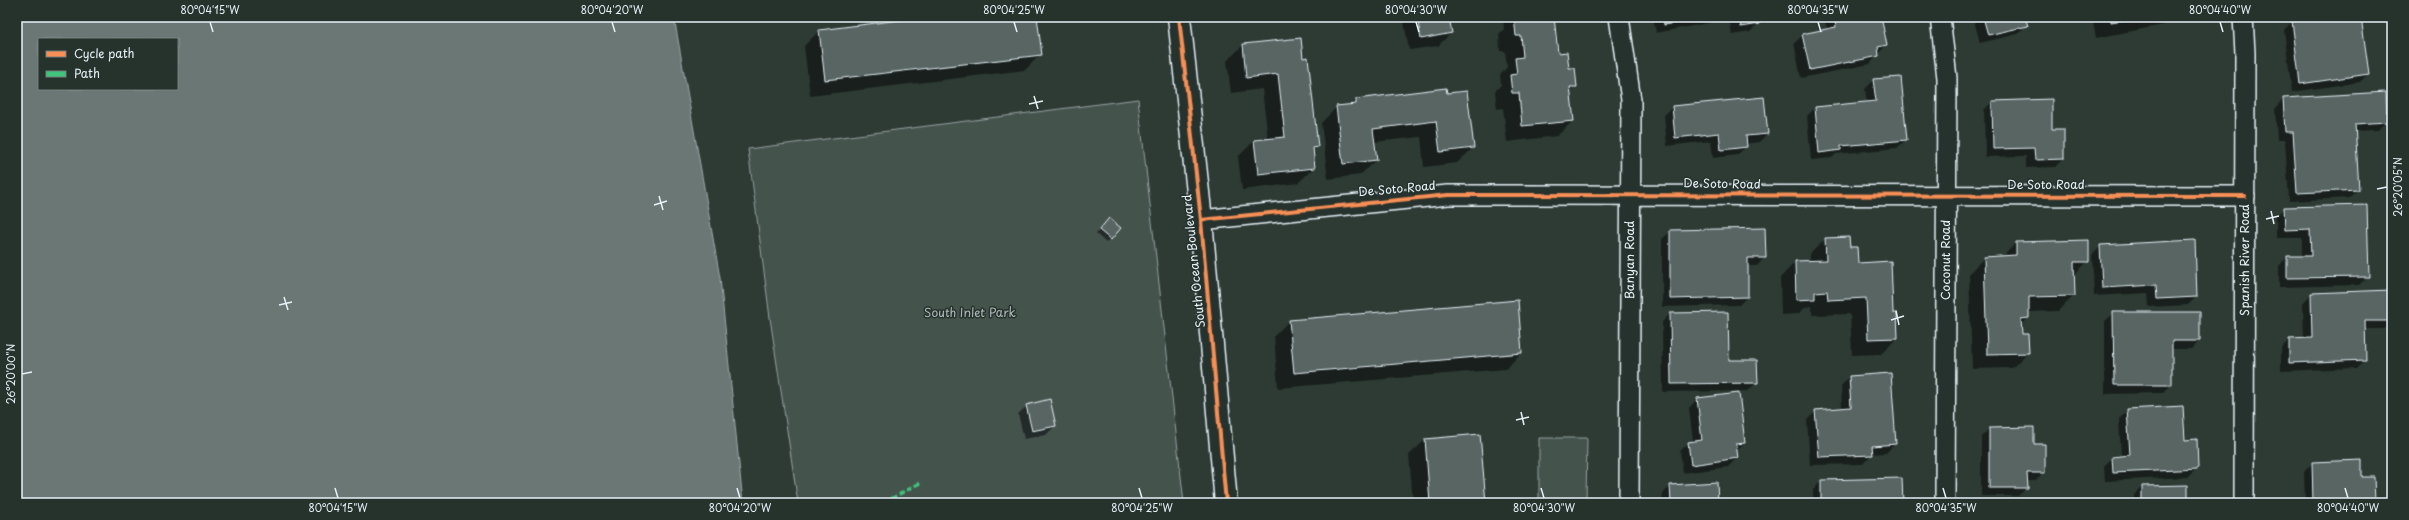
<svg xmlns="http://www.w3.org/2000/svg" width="2409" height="520" font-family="'Playpen Sans',sans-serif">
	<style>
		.green { fill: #45524e; stroke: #96a2a3 }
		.water { fill: #6b7775; stroke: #9da8a9; fill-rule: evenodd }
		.shadow { fill: #0007 }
		.building { fill: #596563; stroke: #e8f1f8 }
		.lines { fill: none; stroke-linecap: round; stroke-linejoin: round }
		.minor-casing { stroke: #e8f1f8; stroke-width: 22 }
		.major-casing { stroke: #e8f1f8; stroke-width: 25 }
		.minor { stroke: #26332d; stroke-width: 19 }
		.major { stroke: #26332d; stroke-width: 22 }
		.quiet { stroke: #40c37c; stroke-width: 3; stroke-dasharray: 6 3; stroke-linecap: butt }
		.cycleway-casing { stroke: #26332d; stroke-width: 6 }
		.cycleway { stroke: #f78f57; stroke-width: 4 }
		.ticks { fill: none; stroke: #e8f1f8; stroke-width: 1.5 }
		.labels { text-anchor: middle; stroke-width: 3; stroke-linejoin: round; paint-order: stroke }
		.street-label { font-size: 12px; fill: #e8f1f8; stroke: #26332d }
		.park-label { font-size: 12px; fill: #afb9bc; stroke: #26332d }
		.neatline { fill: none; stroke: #e8f1f8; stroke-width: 1.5 }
		.ticks-label { font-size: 10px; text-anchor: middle; fill: #e8f1f8 }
	</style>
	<rect width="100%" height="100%" fill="#2e3b35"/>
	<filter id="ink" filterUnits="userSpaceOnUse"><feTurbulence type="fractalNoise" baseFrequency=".025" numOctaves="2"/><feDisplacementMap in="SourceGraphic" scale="8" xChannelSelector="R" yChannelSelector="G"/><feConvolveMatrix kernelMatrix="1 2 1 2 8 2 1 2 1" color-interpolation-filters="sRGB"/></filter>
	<g filter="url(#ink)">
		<g class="green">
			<polygon points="1138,99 1184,503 798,503 770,318 748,149"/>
			<polygon points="1539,438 1587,438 1586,503 1539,503"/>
		</g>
		<path class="water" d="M 17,17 L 674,17 L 720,278 L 743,503 L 17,503 ZM 39,39 L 177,39 L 177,89 L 39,89 Z"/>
		<g class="shadow">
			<polygon points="934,17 1036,17 1041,54 1025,70 810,96 804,46 820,30"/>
			<polygon points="1403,17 1448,17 1451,33 1438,46 1409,50"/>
			<polygon points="1503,17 1553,17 1557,54 1568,69 1576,86 1570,92 1573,121 1557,136 1507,142 1503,108 1497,109 1495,91 1501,85 1500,75 1507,67 1505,51 1500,51 1499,34 1504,29"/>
			<polygon points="1653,17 1758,17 1759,23 1750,32 1732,35 1729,19 1656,33"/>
			<polygon points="1824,17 1880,17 1886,45 1870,64 1801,78 1794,43 1803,35 1827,30"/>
			<polygon points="1973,17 2024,17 2026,25 2018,34 1980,43"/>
			<polygon points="2092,17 2181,17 2169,20 2163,25 2096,38"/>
			<polygon points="2296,17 2360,17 2368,74 2360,82 2292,92 2284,30 2292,22 2296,21"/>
			<polygon points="1243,45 1302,59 1317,147 1312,151 1314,168 1298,183 1242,190 1238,157 1254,141 1268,140 1262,89 1231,93 1227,61"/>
			<polygon points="1874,80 1906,140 1897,148 1836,154 1832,158 1811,160 1807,116 1815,108 1867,103 1865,89"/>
			<polygon points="1446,94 1473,148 1457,163 1424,167 1421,137 1374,142 1376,160 1360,175 1328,179 1321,123 1337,107 1351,105 1356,100"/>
			<polygon points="2283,99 2386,121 2378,130 2354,131 2358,189 2349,198 2289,201 2285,140 2277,140 2275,108"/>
			<polygon points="1992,102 2051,130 2063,159 2055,167 2026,168 2026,156 1985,157 1984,110"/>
			<polygon points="1673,107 1767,134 1759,142 1745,144 1746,147 1737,155 1713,158 1711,141 1667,146 1664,115"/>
			<polygon points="2285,208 2368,276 2359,285 2279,287 2279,266 2287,257 2302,257 2302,238 2276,238 2276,216"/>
			<polygon points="1105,224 1119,228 1106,243 1096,234"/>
			<polygon points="1671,231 1765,257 1757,266 1747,266 1747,297 1739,305 1662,307 1662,239"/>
			<polygon points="1825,239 1849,248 1857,264 1892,314 1897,338 1881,354 1852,355 1850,314 1812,315 1812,306 1806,307 1798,314 1781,315 1780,278 1795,262 1810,261 1810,254"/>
			<polygon points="2016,243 2088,261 2073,276 2074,296 2058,311 2028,312 2028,318 2021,326 2021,335 2028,352 2012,368 1972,369 1969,273 1984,258 2002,257"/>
			<polygon points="2101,246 2196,297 2188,305 2149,307 2148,293 2094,296 2092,255"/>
			<polygon points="2311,294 2392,309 2392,320 2384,329 2364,329 2365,360 2357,368 2281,371 2281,348 2289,340 2304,339 2303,303"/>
			<polygon points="2114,313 2199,341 2191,349 2171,349 2171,385 2163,393 2105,394 2105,321"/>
			<polygon points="1670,314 1728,361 1757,382 1748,391 1663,392 1662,322"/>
			<polygon points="1290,320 1521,353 1506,369 1278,388 1274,336"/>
			<polygon points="1849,377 1895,444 1886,453 1872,454 1863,464 1810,465 1807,420 1816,411 1842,409 1841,386"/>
			<polygon points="1697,399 1744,443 1736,451 1737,458 1728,467 1683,473 1680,451 1689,443 1693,442 1689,408"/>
			<polygon points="1027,406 1055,426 1046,435 1024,439 1018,414"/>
			<polygon points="2128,410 2184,441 2197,468 2188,477 2105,481 2104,466 2112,458 2121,457 2119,419"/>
			<polygon points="1989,429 2033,445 2044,472 2035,481 2026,481 2026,487 2018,496 1981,496 1981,437"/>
			<polygon points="1425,440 1485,503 1413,503 1409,455"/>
			<polygon points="2361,461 2361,478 2374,503 2305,503 2304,472 2312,463"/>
			<polygon points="1821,481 1902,503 1813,503 1813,490"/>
			<polygon points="1671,486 1717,503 1663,503 1662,494"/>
			<polygon points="2142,487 2187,503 2134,503 2134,495"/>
		</g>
		<g class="building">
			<polygon points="925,17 1037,17 1042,55 825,80 819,30"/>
			<polygon points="1417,17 1449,17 1452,33 1421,39"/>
			<polygon points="1514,17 1554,17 1558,53 1567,52 1569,68 1575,68 1577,87 1570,87 1574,121 1522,126 1519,93 1512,93 1510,75 1517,74 1515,58 1523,57 1521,36 1516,36"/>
			<polygon points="1663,17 1706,17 1664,25"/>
			<polygon points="1739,17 1759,17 1760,24 1741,27"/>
			<polygon points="1834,17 1881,17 1887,45 1878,47 1879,56 1810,70 1802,34 1836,27"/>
			<polygon points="1983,17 2025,17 2028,26 1988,35"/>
			<polygon points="2111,17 2141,17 2111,22"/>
			<polygon points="2305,17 2361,17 2369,74 2300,84 2292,21 2305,19"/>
			<polygon points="1301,38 1303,58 1308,57 1318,147 1313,148 1315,168 1258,174 1254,140 1285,137 1278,74 1246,78 1243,44"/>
			<polygon points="1901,77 1907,140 1841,146 1841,150 1819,153 1815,107 1876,101 1873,79"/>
			<polygon points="1446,88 1447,93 1467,91 1474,148 1440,152 1436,121 1373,129 1377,160 1343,164 1336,106 1356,104 1356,99"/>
			<polygon points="2386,92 2387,122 2355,124 2359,190 2297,193 2293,132 2285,132 2283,98"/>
			<polygon points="1764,97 1768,134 1746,136 1747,147 1721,150 1719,133 1675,138 1672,106"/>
			<polygon points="2052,99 2052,129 2064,129 2064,159 2035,160 2034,148 1993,149 1992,101"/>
			<polygon points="2367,205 2369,277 2287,278 2287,256 2311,256 2310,229 2285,230 2284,207"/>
			<polygon points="1109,218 1121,228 1111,240 1099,230"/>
			<polygon points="1765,228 1766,258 1748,258 1748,297 1670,299 1670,230"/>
			<polygon points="1849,237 1850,247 1857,247 1858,263 1891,261 1893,313 1897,313 1898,338 1868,339 1866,298 1828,300 1827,291 1815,292 1815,299 1796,300 1795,261 1826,260 1825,238"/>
			<polygon points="2089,240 2089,262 2074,262 2075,296 2029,297 2029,318 2021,319 2022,334 2028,334 2029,353 1987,354 1984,257 2016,255 2016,242"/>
			<polygon points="2195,240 2197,297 2157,299 2156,285 2102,288 2100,245"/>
			<polygon points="2392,290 2392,321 2365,321 2366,360 2289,363 2289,339 2312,338 2311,293"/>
			<polygon points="1518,300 1522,353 1294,373 1289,320"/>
			<polygon points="1728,312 1729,360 1757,360 1758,383 1671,384 1670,313"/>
			<polygon points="2113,312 2200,312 2200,341 2172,341 2172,385 2114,385"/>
			<polygon points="1891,373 1896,444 1872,446 1873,455 1819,457 1815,410 1851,407 1849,376"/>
			<polygon points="1739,393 1745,443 1736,444 1738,458 1691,465 1688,442 1702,440 1697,398"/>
			<polygon points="1050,399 1056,426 1032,431 1026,405"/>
			<polygon points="2183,406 2185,440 2197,439 2198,469 2113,473 2112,457 2130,455 2127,409"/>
			<polygon points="2034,427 2034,444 2045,444 2045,473 2027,473 2028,488 1989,488 1989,428"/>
			<polygon points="1480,434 1486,503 1430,503 1425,439"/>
			<polygon points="2362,460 2362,477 2374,477 2375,503 2313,503 2312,462"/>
			<polygon points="1902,478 1903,503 1821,503 1821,480"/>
			<polygon points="1717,482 1718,503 1671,503 1670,485"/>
			<polygon points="2188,485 2188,503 2142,503 2142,486"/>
		</g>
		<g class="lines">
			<defs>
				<g id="minor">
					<polyline points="1619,17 1631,100 1629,503"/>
					<polyline points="1940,17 1947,78 1945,503"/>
					<polyline points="2243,17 2245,53 2244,503"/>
					<polyline points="1201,220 1448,195 2245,196"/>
				</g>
				<polyline id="major" points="1179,17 1201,220 1226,503"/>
			</defs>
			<use href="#minor" class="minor-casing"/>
			<use href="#major" class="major-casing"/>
			<use href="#minor" class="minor"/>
			<use href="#major" class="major"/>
			<polyline class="quiet" points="883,503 922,482"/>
			<defs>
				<g id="cycleway">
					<polyline points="1179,17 1201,220 1226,503"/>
					<polyline points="1201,220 1448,195 2245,196"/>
				</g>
			</defs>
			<use href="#cycleway" class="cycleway-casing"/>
			<use href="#cycleway" class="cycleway"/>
		</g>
	</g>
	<path class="ticks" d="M 210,22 L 213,32M 612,22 L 615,32M 1014,22 L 1017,32M 1416,22 L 1419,32M 1818,22 L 1821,32M 2220,22 L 2223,32M 1034,96 L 1038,109M 1029,104 L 1043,101M 2377,189 L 2387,187M 659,196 L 663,210M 654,205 L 667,201M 2271,211 L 2274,224M 2266,219 L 2279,216M 284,297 L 288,310M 279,305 L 292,302M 1896,311 L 1899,325M 1891,320 L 1904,316M 22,374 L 32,372M 1521,412 L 1524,425M 1516,420 L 1529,417M 335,488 L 338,498M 737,488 L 740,498M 1139,488 L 1142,498M 1541,488 L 1544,498M 1943,488 L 1946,498M 2345,488 L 2348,498"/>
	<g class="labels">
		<g class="street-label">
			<text transform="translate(1722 184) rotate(1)" y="4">De Soto Road</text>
			<text x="2046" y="189">De Soto Road</text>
			<text transform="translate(1397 189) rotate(-5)" y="4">De Soto Road</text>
			<text transform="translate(1630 260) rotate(-90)" y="4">Banyan Road</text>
			<text transform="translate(1946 260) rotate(-90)" y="4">Coconut Road</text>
			<text transform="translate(2245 260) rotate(-90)" y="4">Spanish River Road</text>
			<text transform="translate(1194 261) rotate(-96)" y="4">South Ocean Boulevard</text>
		</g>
		<g class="park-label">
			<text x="970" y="317">South Inlet Park</text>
		</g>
	</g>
	<rect width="2409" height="520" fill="none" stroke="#26332d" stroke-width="44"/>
	<rect x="38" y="38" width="140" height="52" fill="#26332d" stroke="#747f7e"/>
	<rect x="46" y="51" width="20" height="6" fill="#f78f57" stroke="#747f7e"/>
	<text x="74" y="58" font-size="12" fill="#e8f1f8">Cycle path</text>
	<rect x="46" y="71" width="20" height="6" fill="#40c37c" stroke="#747f7e"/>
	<text x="74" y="78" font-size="12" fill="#e8f1f8">Path</text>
	<rect x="22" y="22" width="2365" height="476" class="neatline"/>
	<g class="ticks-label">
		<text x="210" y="14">80°04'15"W</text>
		<text x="612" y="14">80°04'20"W</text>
		<text x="1014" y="14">80°04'25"W</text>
		<text x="1416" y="14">80°04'30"W</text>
		<text x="1818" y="14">80°04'35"W</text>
		<text x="2220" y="14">80°04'40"W</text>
		<text transform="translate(2398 187) rotate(-90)" y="4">26°20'05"N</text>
		<text transform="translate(11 374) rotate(-90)" y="4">26°20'00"N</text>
		<text x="338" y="512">80°04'15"W</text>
		<text x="740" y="512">80°04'20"W</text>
		<text x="1142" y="512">80°04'25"W</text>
		<text x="1544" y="512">80°04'30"W</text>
		<text x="1946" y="512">80°04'35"W</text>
		<text x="2348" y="512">80°04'40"W</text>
	</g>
</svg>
